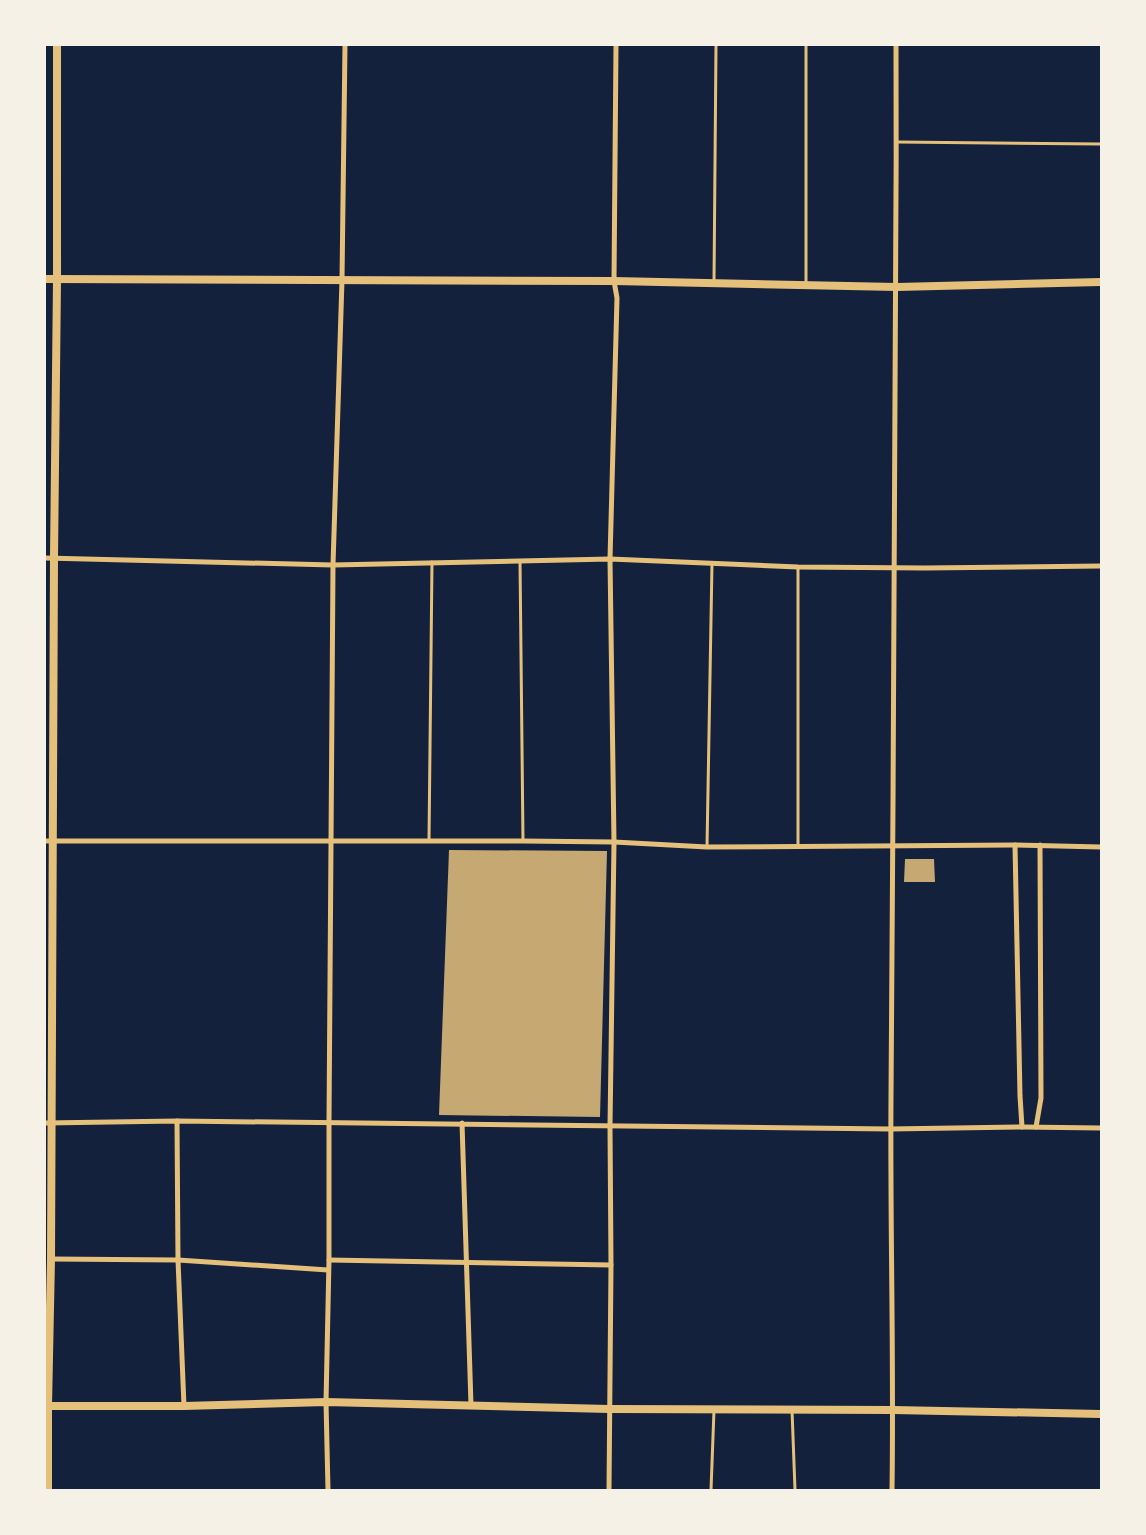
<svg xmlns="http://www.w3.org/2000/svg" width="1146" height="1535" font-family="Cabin,sans-serif">
	<style>
		.building { fill: #c6a872 }
		.lines { fill: none; stroke-linecap: round; stroke-linejoin: round }
		.service { stroke: #e5c07b; stroke-width: 3 }
		.minor { stroke: #e5c07b; stroke-width: 5 }
		.tertiary { stroke: #e5c07b; stroke-width: 8 }
	</style>
	<rect width="100%" height="100%" fill="#14213d"/>
	<g class="building">
		<polygon points="449,850 607,851 600,1117 439,1115"/>
		<polygon points="905,859 934,859 935,882 904,882"/>
	</g>
	<g class="lines">
		<g class="service">
			<polyline points="806,45 806,284"/>
			<polyline points="897,142 1101,144"/>
			<polyline points="714,282 716,45"/>
			<polyline points="520,561 523,841"/>
			<polyline points="798,568 798,846"/>
			<polyline points="429,841 432,562"/>
			<polyline points="707,847 712,563"/>
			<polyline points="792,1410 795,1490"/>
			<polyline points="711,1490 714,1410"/>
		</g>
		<g class="minor">
			<polyline points="45,558 333,565 610,559 798,567 925,568 1101,566"/>
			<polyline points="45,841 523,841 614,842 707,847 1015,845 1101,847"/>
			<polyline points="1015,845 1020,1096 1022,1127"/>
			<polyline points="177,1121 178,1260 184,1406"/>
			<polyline points="45,1123 177,1121 890,1129 1022,1127 1101,1128"/>
			<polyline points="462,1123 471,1405"/>
			<polyline points="1036,1127 1041,1098 1040,845"/>
			<polyline points="51,1259 178,1260 328,1270"/>
			<polyline points="329,1260 611,1265"/>
			<polyline points="328,1490 326,1402 329,1260 329,1122 333,565 342,280 345,45"/>
			<polyline points="609,1490 611,1265 610,1126 614,842 610,559 617,298 614,281 616,45"/>
			<path d="M 892,1490 C 894,1359 890,1229 891,1098 C 893,747 897,396 896,45"/>
		</g>
		<g class="tertiary">
			<polyline points="45,279 614,281 897,287 1101,282"/>
			<polyline points="45,1406 184,1406 326,1402 609,1409 893,1410 1101,1414"/>
			<polyline points="48,1490 48,1406 51,1259 54,558 57,280 57,45"/>
		</g>
	</g>
	<rect width="1146" height="1535" fill="none" stroke="#f6f1e7" stroke-width="92"/>
</svg>
